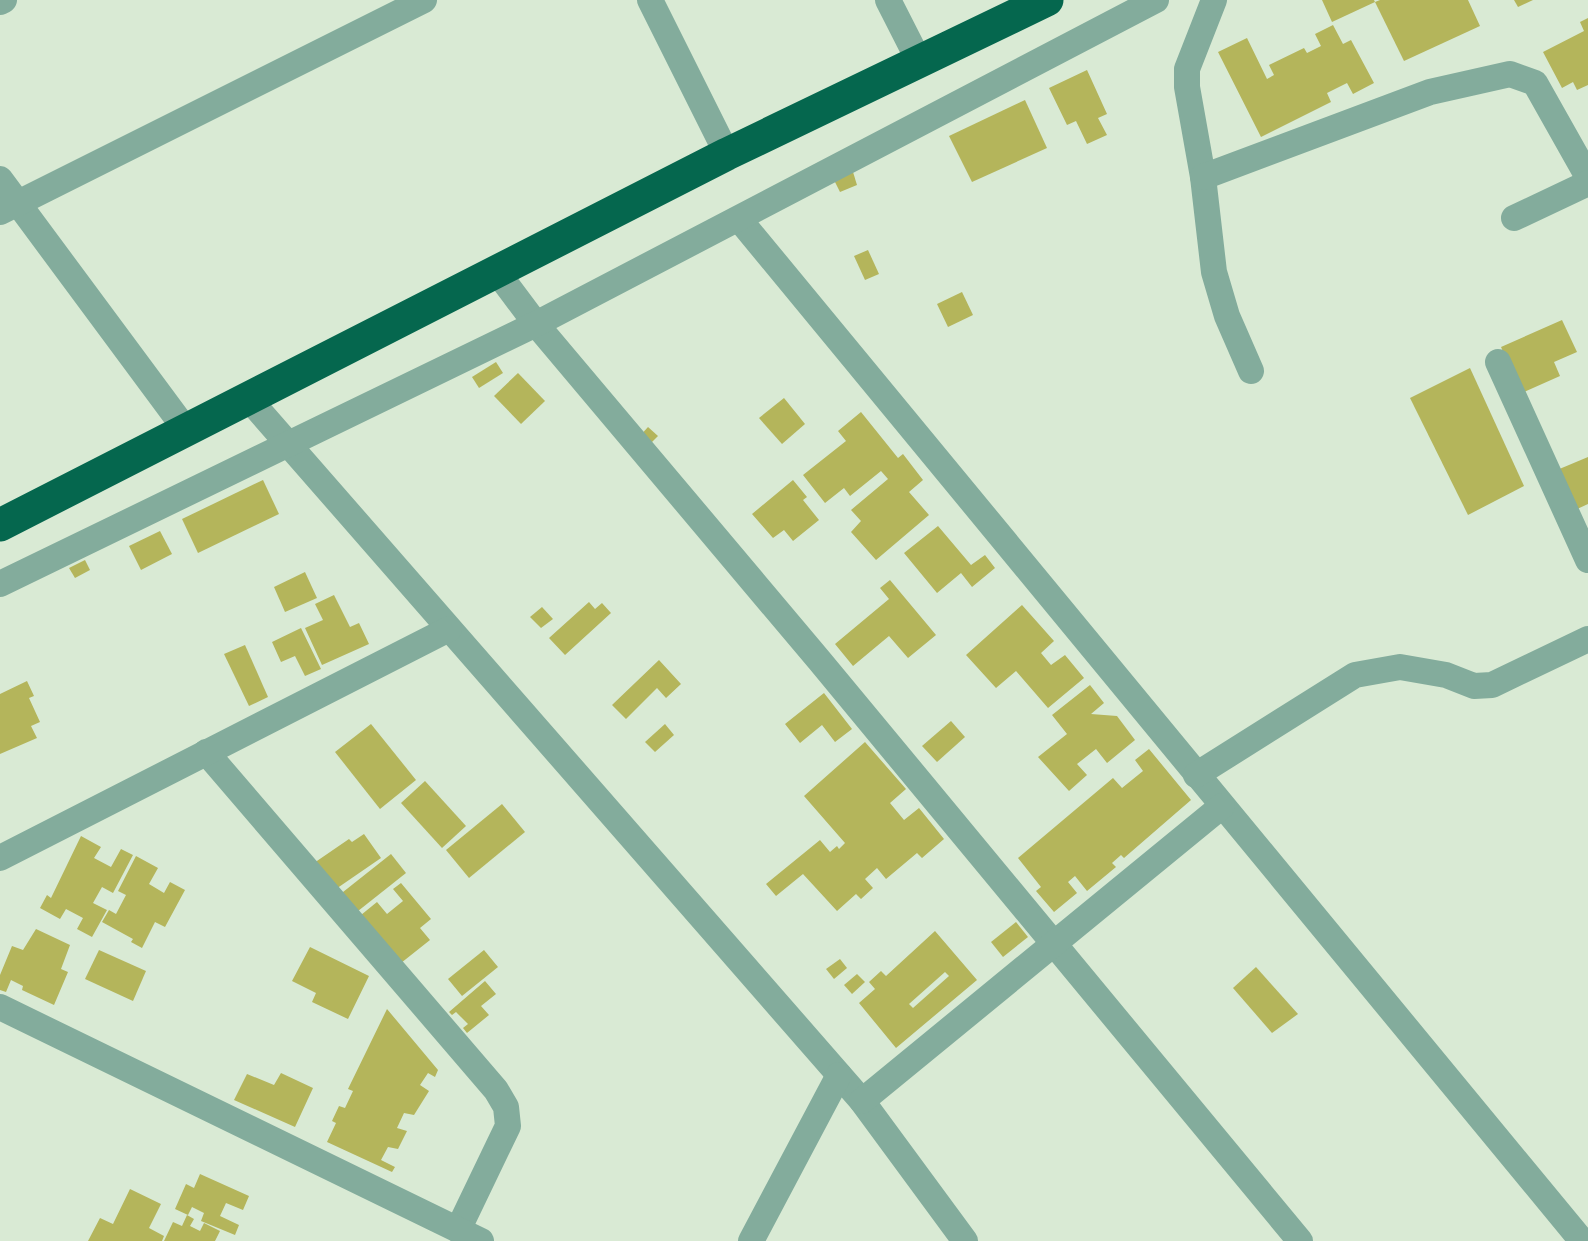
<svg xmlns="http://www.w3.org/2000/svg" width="1588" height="1241" font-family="'Archivo Narrow',sans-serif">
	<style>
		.building { fill: #b4b55b; fill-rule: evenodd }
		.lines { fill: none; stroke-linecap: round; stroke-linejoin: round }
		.street { stroke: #83ac9c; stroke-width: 26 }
		.highway { stroke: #05674e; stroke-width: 33 }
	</style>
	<rect width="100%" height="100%" fill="#d9ead4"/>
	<g class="building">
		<polygon points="1322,0 1374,0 1375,2 1332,22"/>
		<polygon points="1380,0 1468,0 1480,26 1404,61 1375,2"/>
		<polygon points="1514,0 1533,0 1518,7"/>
		<polygon points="1588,18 1588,85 1577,90 1573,82 1562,88 1543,52 1584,31 1580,22"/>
		<polygon points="1333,25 1343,44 1351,40 1374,83 1353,94 1347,83 1327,93 1331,102 1261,137 1218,52 1247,38 1267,79 1274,75 1269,65 1304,48 1307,53 1321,46 1315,34"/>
		<polygon points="1087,70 1107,114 1098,118 1107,135 1087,144 1076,121 1067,125 1049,88"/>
		<polygon points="1025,100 1047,148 972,182 949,136"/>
		<polygon points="853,172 857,185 840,192 834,180"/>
		<polygon points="868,250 879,274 865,280 854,256"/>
		<polygon points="962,292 973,315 948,327 937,304"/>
		<polygon points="1562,320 1577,352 1554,362 1560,376 1522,393 1501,347"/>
		<polygon points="496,362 503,373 479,388 472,377"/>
		<polygon points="1470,368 1524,486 1468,515 1410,398"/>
		<polygon points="518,373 545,401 521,424 494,396"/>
		<polygon points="784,398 805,424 782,444 759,418"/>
		<polygon points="861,412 898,458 903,454 923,480 909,492 929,515 876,560 851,532 861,521 851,510 888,479 881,471 850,496 844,488 825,503 803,475 846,441 838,431"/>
		<polygon points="648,427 658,436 648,446 639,437"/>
		<polygon points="1588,457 1588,504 1575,510 1557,470"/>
		<polygon points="263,480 279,514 198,553 182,519"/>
		<polygon points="793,480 807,497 803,500 819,520 793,541 784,530 773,538 752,514"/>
		<polygon points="938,526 971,565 985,555 995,568 972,587 961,573 937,593 904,553"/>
		<polygon points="160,531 172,554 141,570 129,546"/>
		<polygon points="85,560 90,570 75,578 69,568"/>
		<polygon points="305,572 317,598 285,612 274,587"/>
		<polygon points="890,580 936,635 908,658 889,636 853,666 835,644 889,599 880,588"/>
		<polygon points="334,595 350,627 359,623 369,644 322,665 305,628 323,620 315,604"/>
		<polygon points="589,602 595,609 602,603 611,613 565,655 549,638"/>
		<polygon points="1022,605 1054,641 1041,653 1051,665 1065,655 1084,678 1048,708 1016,671 996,688 966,655"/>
		<polygon points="542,607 553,619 541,628 530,617"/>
		<polygon points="301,628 321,669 305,676 295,656 281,662 272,642"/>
		<polygon points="245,645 268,697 249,706 224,654"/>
		<polygon points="659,660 681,684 666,698 657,688 626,719 612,705"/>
		<polygon points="27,681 34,696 29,698 40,722 31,726 37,738 0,754 0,694"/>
		<polygon points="1090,685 1104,703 1091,714 1117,716 1135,740 1107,763 1096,749 1077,764 1087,775 1069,791 1038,757 1067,734 1052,715"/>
		<polygon points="824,693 852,729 835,742 822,725 800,743 785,724"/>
		<polygon points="951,721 965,737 937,762 922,746"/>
		<polygon points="371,724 416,780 380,809 335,752"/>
		<polygon points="665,724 674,735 655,752 645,742"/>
		<polygon points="865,742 906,789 890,803 904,820 919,808 944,839 922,858 917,853 886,879 877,868 865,879 873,888 861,899 856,894 837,911 803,874 776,896 766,884 820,840 830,852 837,846 839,849 845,843 804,796"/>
		<polygon points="1149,749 1191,800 1124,858 1121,855 1112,863 1116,867 1087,891 1075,876 1068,882 1077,893 1054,912 1036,891 1041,887 1018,858 1113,778 1122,788 1143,771 1135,760"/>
		<polygon points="425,781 466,826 442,848 401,803"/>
		<polygon points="502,804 525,832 469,878 446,850"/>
		<polygon points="364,834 381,858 333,891 314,863 349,839 352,842"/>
		<polygon points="81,836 101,847 94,858 111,867 121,849 133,855 113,893 102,887 93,903 107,910 92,937 77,929 83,918 66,909 60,919 40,908 47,895 51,898"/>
		<polygon points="391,854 406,873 353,915 338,896"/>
		<polygon points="136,856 158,868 149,884 164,893 170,882 185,890 165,927 155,922 142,948 131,942 133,939 102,922 109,910 116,914 126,895 118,891"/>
		<polygon points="401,883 431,919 420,928 430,940 401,963 361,915 377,902 387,914 403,901 393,889"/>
		<polygon points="1016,922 1028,937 1003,957 991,942"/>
		<polygon points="36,929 70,945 61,969 68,972 54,1005 22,990 23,986 11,980 6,992 0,990 0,975 12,946 23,950"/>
		<path d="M 935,931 L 977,980 L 896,1048 L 859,1003 L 875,989 L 869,982 L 881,971 L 886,976 ZM 945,972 L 949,976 L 913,1008 L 909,1004 Z"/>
		<polygon points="310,947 369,976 348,1019 312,1002 316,993 292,981"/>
		<polygon points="99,950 146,971 133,1001 85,979"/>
		<polygon points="484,950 498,967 462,996 448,979"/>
		<polygon points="840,959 847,968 834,979 826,969"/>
		<polygon points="1256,967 1298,1014 1272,1033 1233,988"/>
		<polygon points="857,974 865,982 852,994 844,985"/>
		<polygon points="485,981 496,994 481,1006 489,1015 467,1033 463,1028 468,1024 456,1012 452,1015 449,1012"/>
		<polygon points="387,1009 438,1070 435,1077 428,1073 420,1085 429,1091 414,1115 404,1113 397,1128 407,1131 398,1149 388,1147 381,1160 395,1167 392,1172 327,1142 336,1123 332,1121 339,1106 345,1108 353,1091 348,1089"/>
		<polygon points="281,1073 313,1088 295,1127 234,1100 247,1074 274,1085"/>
		<polygon points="200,1174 249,1196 243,1210 226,1203 220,1216 239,1225 235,1235 201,1221 204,1213 192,1207 188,1215 175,1209 186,1184 194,1188"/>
		<polygon points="130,1189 161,1204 149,1228 164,1236 162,1241 88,1241 100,1218 113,1224"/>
		<polygon points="187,1215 194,1219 190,1226 200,1231 204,1223 220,1231 215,1241 164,1241 173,1222 182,1226"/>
	</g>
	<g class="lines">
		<g class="street">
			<polyline points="650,0 727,154"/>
			<polyline points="888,0 919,61"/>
			<polyline points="1214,0 1187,69 1187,87 1203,177 1214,272 1227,316 1251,371"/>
			<polyline points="0,2 4,0"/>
			<polyline points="1203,177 1430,92 1510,74 1535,83 1588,177"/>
			<polyline points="0,179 186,430"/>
			<polyline points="0,212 424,0"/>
			<polyline points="1514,218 1588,183"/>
			<polyline points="739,219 1582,1241"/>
			<polyline points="497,272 536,324 819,660 1300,1241"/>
			<polyline points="1498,362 1588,560"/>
			<polyline points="248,398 862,1101 965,1241"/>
			<polyline points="0,584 536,324 1156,0"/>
			<polyline points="206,752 496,1090 506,1107 508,1126 458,1230"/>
			<polyline points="1196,775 1355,675 1400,667 1446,675 1474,686 1492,685 1588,639"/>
			<polyline points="0,858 449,629"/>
			<polyline points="0,1007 481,1241"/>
			<polyline points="862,1101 1222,806"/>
			<polyline points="751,1241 839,1075"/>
		</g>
		<polyline class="highway" points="0,525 727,154 1047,0"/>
	</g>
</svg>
